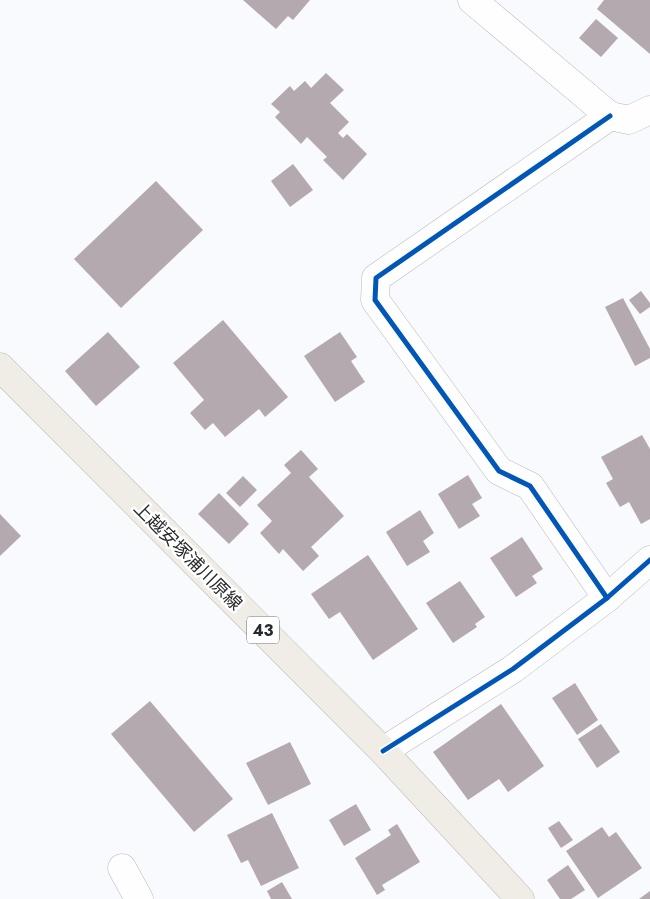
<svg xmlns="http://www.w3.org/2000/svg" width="650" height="899" font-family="Jost,'Noto Sans JP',sans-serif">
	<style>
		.building { fill: #b3a9af }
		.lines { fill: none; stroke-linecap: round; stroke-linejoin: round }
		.minor-casing { stroke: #b7b8bb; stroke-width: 29 }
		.major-casing { stroke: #b9b5ab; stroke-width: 29 }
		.minor { stroke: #fefeff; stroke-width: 28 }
		.major { stroke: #f0ede7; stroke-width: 28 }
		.cycleway-casing { stroke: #fff; stroke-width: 8 }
		.cycleway { stroke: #0057b8; stroke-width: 5 }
		.labels { text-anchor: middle; stroke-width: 5; stroke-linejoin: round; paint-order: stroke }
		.shield { fill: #fff; stroke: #68696b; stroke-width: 1 }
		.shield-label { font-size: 16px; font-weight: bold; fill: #28292c }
		.street-label { font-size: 18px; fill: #28292c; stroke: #fff }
	</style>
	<rect width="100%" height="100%" fill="#f8fafd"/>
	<g class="building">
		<polygon points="243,0 310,0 293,20 288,16 276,29"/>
		<polygon points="604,0 650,0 650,54 597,9"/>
		<polygon points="596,19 618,38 601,57 579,38"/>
		<polygon points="326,73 344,90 330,103 349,122 338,133 343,138 347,134 367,154 343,180 323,160 327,157 307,137 301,144 275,117 280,112 271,104 290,86 294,91 305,81 311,88"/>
		<polygon points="293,164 313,190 290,207 271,181"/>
		<polygon points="156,181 203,230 121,308 74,259"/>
		<polygon points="641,291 650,303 650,307 640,314 629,300"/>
		<polygon points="623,298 650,349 650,358 635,366 605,307"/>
		<polygon points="223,320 288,397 265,417 259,409 225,437 213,423 205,430 190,413 204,400 173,363"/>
		<polygon points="108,332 140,367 96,406 65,371"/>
		<polygon points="340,332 357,357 351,361 365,382 335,402 304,356"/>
		<polygon points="642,435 650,449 650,519 641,524 629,502 620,507 606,483 613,479 601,457"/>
		<polygon points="301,450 318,469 309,477 344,516 311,547 319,556 303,571 283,549 279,554 260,533 272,521 257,505 291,473 284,465"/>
		<polygon points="468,475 482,498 472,504 480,516 459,529 438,494"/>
		<polygon points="243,476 257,490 240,507 226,493"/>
		<polygon points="219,493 249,524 229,544 198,514"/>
		<polygon points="420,510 434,533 423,541 430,552 407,566 386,532"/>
		<polygon points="0,514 21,536 0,556"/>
		<polygon points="522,537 543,569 532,576 537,583 516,597 490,558"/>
		<polygon points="368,555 418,629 373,660 340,612 329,619 311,594"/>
		<polygon points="460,581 485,617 475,624 477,627 453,643 426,603"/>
		<polygon points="575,683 598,720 577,735 552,698"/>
		<polygon points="150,701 233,799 194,832 111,734"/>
		<polygon points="501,704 544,766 508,792 499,779 468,800 433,752"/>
		<polygon points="601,724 620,752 597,768 578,739"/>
		<polygon points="290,742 311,784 268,805 246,763"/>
		<polygon points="356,804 371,830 344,846 329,820"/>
		<polygon points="272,813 299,868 261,886 248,860 241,863 227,835"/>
		<polygon points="559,821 573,840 561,848 548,828"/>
		<polygon points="397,824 420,862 382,885 385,890 377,895 355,858 391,835 388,830"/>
		<polygon points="602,827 609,837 616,832 642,868 598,898 566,851"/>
		<polygon points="568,865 585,890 571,899 560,899 547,880"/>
		<polygon points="282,882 292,899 271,899 267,891"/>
		<polygon points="650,891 650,899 639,899"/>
	</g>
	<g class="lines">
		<defs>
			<g id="minor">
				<polyline points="472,0 610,116 629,120 650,110"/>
				<polyline points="607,598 530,486 499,471 375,300 376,278 610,116"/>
				<polyline points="383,751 513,669 607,598 650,560"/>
				<polyline points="122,868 139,899"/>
			</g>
			<polyline id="major" points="0,367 383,751 520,899"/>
		</defs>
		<use href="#minor" class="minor-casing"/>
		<use href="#major" class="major-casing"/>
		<use href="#minor" class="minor"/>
		<use href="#major" class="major"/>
		<defs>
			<g id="cycleway">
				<polyline points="607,598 530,486 499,471 375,300 376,278 610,116"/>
				<polyline points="383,751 513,669 607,598 650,560"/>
			</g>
		</defs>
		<use href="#cycleway" class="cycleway-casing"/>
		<use href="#cycleway" class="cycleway"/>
	</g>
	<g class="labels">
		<rect class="shield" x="247" y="616.5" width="32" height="27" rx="4"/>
		<g class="shield-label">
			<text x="263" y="636">43</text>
		</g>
		<g class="street-label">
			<text transform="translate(188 556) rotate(45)" y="6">上越安塚浦川原線</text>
		</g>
	</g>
</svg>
